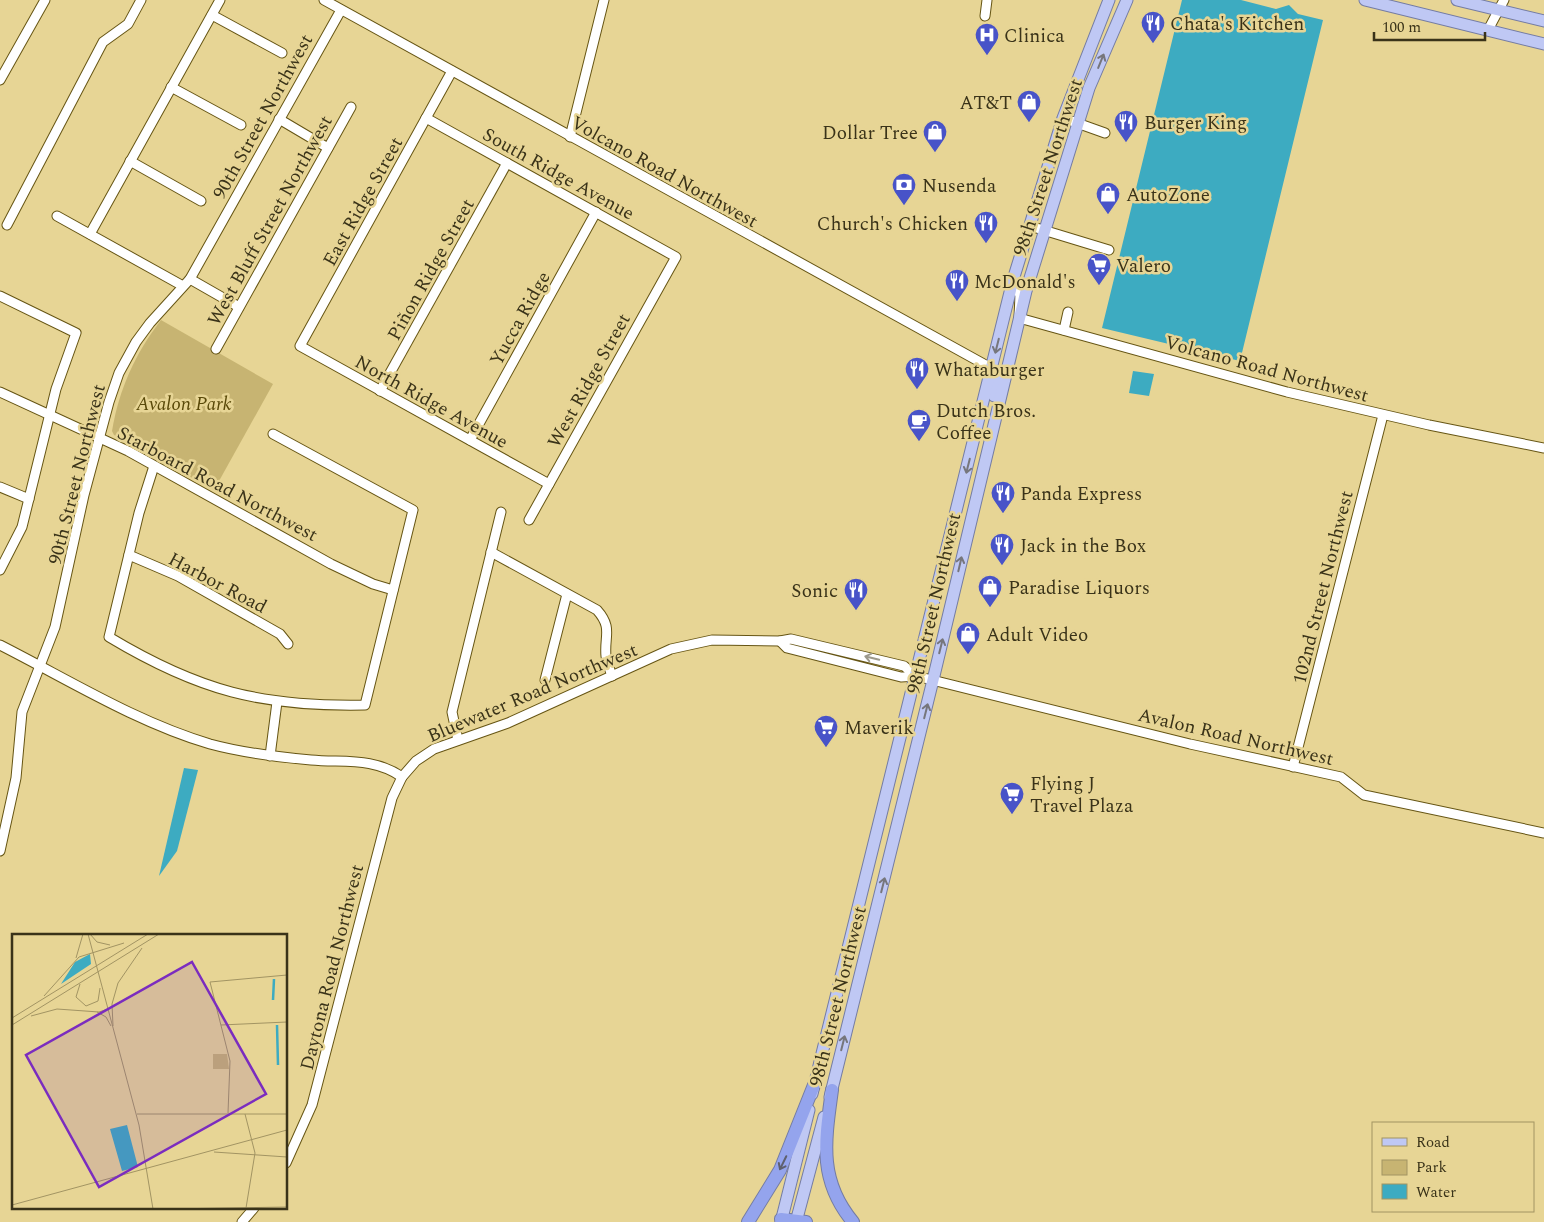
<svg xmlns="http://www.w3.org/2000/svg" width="1544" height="1222" font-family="Spectral,serif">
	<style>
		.green { fill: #c7b472 }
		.water { fill: #3dabc1 }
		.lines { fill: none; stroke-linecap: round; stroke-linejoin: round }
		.minor-casing { stroke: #665514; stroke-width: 11 }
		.major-casing { stroke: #747ca3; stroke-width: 13 }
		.highway-casing { stroke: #747ca3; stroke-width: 14 }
		.minor { stroke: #fff; stroke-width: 9 }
		.major { stroke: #bfc8f4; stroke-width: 11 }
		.highway { stroke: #94a4ed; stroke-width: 12 }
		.oneway { stroke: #76767c }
		.oneway2 { stroke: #9c998c }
		.oneway3 { stroke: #5e606e }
		.labels { text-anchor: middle; stroke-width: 5; stroke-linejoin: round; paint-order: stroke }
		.poi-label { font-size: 19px; fill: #3a3319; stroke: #e7d595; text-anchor: start }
		.street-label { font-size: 19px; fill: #3a3319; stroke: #e7d595 }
		.park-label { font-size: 19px; font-style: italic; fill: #594909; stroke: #e7d595 }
		.inset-river { fill: none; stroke: #3dabc1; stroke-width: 2.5 }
		.inset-road { fill: none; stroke: #a29463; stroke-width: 1 }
		.view { fill: #7b2cbf; fill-opacity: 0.15; stroke: #7b2cbf; stroke-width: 2.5 }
		.inset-edge { fill: none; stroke: #3a3319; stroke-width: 2.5 }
	</style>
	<rect width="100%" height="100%" fill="#e7d595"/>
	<path class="green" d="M 161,320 L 273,384 L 214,490 L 114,435 L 112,431 C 119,389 135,354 161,320 Z"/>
	<g class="water">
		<polygon points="1182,0 1241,0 1276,9 1289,5 1298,14 1323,20 1240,361 1102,328"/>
		<polygon points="1133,371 1154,374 1149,396 1129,393"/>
		<polygon points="184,768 198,770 177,851 159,876"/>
	</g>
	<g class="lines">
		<defs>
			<g id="minor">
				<polyline points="324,0 991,368"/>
				<polyline points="212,15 282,53"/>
				<polyline points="985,16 987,0"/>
				<polyline points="1488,30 1504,0"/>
				<polyline points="452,71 300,346 549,484"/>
				<polyline points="0,80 45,0"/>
				<polyline points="171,87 241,125"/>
				<polyline points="426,118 676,257 529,520"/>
				<polyline points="1063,118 1105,133"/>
				<polyline points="279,119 328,148"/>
				<polyline points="570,137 604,0"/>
				<polyline points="130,161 201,201"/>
				<polyline points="57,216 183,286"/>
				<polyline points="7,225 103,42 128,24 141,0"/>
				<polyline points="1030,226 1109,250"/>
				<polyline points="90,234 220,0"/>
				<polyline points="190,279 239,307"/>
				<polyline points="1011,286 1020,294 1019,318 1287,392 1429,425 1544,448"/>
				<polyline points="0,296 76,333 56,389 22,527 0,570"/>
				<polyline points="1064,330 1068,312"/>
				<polyline points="216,349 351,107"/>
				<polyline points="380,391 507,163"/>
				<polyline points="0,392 128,451 331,564 373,584 393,590"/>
				<polyline points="470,440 596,212"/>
				<path d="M 154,466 L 139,513 L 109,637 C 199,691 261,707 365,705 L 413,510 L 273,434"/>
				<polyline points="0,487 29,499"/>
				<path d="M 491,552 L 597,610 C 613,628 604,636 606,656 C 607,663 610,670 612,676"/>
				<polyline points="129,555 178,576 280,634 288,644"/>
				<path d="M 0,645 C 69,680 136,722 210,744 C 243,753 277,757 311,760 C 344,763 373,757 402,777 L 416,761 L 434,749 L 508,723 L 671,649 L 712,640 L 780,641"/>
				<polyline points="916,676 904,666 791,639 780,641 787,648 901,677 916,676 1190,744 1341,777 1364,795 1544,833"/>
				<polyline points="545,680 567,594"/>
				<polyline points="458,740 452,712 501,512"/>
				<polyline points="270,756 277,702"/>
				<polyline points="1293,767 1383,415"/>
				<polyline points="0,851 16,778 22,712 55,627 84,495 109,402 119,373 136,342 150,323 190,279 341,10"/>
				<polyline points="286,1163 312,1105 392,798 402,777"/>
				<polyline points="242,1222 254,1208"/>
			</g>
			<g id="major">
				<polyline points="1365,0 1544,44"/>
				<polyline points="1457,0 1544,21"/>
				<polyline points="991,368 999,373 994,396"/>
				<polyline points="812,1094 1013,280 1063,118 1109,0"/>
				<polyline points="830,1097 933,680 1026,291 1089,88 1127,0"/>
				<polyline points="781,1222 809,1110"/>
				<polyline points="796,1222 824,1117"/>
			</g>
			<g id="highway">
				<path d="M 832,1090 C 825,1141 818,1180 853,1222"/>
				<polyline points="781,1219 806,1222"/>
				<polyline points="748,1222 780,1170 814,1085"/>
			</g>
		</defs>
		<use href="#minor" class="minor-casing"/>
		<use href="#major" class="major-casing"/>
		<use href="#highway" class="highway-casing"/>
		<use href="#minor" class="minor"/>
		<use href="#major" class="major"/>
		<use href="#highway" class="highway"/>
	</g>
	<defs><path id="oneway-shaft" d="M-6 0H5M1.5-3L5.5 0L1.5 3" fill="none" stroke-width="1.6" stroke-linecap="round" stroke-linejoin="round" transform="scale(1.25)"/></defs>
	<g class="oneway">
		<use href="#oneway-shaft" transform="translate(1101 61) rotate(-68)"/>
		<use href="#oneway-shaft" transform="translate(997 346) rotate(104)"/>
		<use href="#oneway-shaft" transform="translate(968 466) rotate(104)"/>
		<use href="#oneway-shaft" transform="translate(960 564) rotate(-77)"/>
		<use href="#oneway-shaft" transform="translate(941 646) rotate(-76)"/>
		<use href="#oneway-shaft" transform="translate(926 711) rotate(-76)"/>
		<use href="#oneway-shaft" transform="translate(883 885) rotate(-76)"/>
		<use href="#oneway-shaft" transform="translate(843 1043) rotate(-76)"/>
	</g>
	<use class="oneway2" href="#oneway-shaft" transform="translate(872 658) rotate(-166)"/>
	<use class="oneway3" href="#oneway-shaft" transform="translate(783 1163) rotate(116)"/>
	<defs>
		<symbol id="restaurant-pin" viewBox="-11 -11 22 30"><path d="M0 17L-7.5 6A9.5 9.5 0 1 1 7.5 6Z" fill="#4853c8" stroke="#e7d595"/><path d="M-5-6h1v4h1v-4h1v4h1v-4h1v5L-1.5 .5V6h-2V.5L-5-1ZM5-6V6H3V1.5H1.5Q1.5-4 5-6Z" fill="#fff"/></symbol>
		<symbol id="hospital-pin" viewBox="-11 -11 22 30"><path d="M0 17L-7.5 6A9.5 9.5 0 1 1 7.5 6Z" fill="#4853c8" stroke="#e7d595"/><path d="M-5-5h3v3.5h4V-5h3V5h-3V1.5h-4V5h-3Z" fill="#fff"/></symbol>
		<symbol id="shop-pin" viewBox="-11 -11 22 30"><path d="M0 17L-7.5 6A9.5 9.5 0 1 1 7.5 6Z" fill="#4853c8" stroke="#e7d595"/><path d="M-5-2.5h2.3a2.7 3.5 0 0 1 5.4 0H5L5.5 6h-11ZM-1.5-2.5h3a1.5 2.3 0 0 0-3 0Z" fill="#fff"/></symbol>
		<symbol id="bank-pin" viewBox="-11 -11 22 30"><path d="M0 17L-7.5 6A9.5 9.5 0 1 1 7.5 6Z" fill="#4853c8" stroke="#e7d595"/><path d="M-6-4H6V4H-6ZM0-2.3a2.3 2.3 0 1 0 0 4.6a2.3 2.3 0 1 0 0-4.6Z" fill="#fff"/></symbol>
		<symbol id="supermarket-pin" viewBox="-11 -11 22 30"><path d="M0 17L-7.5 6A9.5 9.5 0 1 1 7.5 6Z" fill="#4853c8" stroke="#e7d595"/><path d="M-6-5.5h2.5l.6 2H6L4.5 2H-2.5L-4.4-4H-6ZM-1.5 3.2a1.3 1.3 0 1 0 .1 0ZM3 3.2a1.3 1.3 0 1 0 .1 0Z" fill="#fff"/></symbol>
		<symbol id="cafe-pin" viewBox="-11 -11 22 30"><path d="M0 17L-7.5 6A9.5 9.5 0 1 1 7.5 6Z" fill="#4853c8" stroke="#e7d595"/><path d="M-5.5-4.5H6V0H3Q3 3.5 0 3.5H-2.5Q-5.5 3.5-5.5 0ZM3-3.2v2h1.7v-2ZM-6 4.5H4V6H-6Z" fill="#fff"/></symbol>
	</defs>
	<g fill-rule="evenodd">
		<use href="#restaurant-pin" x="1139" y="9" width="28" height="38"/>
		<use href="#hospital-pin" x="973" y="21" width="28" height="38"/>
		<use href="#shop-pin" x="1015" y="88" width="28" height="38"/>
		<use href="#restaurant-pin" x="1112" y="108" width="28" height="38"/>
		<use href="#shop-pin" x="921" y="118" width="28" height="38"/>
		<use href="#bank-pin" x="890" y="171" width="28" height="38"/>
		<use href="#shop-pin" x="1094" y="180" width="28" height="38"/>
		<use href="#restaurant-pin" x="972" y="209" width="28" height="38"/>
		<use href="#supermarket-pin" x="1085" y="251" width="28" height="38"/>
		<use href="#restaurant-pin" x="943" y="267" width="28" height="38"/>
		<use href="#restaurant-pin" x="903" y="355" width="28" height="38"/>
		<use href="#cafe-pin" x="905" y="407" width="28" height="38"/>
		<use href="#restaurant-pin" x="989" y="479" width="28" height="38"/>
		<use href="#restaurant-pin" x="988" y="531" width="28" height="38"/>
		<use href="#shop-pin" x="976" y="573" width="28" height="38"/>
		<use href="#restaurant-pin" x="842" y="576" width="28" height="38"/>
		<use href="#shop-pin" x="954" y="620" width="28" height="38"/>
		<use href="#supermarket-pin" x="812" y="713" width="28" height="38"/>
		<use href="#supermarket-pin" x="998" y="780" width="28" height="38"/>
	</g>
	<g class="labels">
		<g class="poi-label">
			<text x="1170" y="30">Chata's Kitchen</text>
			<text x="1004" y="42">Clinica</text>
			<text x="1012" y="109" text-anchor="end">AT&amp;T</text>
			<text x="1144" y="129">Burger King</text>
			<text x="918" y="139" text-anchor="end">Dollar Tree</text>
			<text x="922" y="192">Nusenda</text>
			<text x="1126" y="201">AutoZone</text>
			<text x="968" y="230" text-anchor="end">Church's Chicken</text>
			<text x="1116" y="272">Valero</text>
			<text x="974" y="288">McDonald's</text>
			<text x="934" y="376">Whataburger</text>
			<text x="936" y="417">Dutch Bros.<tspan x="936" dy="22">Coffee</tspan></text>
			<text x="1020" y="500">Panda Express</text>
			<text x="1020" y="552">Jack in the Box</text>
			<text x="1008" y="594">Paradise Liquors</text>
			<text x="838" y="597" text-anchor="end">Sonic</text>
			<text x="986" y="641">Adult Video</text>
			<text x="844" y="734">Maverik</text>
			<text x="1030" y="790">Flying J<tspan x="1030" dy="22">Travel Plaza</tspan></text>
		</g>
		<g class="street-label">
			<text transform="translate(262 116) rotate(-61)" y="7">90th Street Northwest</text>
			<text transform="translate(1047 167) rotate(-72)" y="7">98th Street Northwest</text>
			<text transform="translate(665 171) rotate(29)" y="7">Volcano Road Northwest</text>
			<text transform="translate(559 173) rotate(29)" y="7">South Ridge Avenue</text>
			<text transform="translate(362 201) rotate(-61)" y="7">East Ridge Street</text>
			<text transform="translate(269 220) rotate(-61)" y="7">West Bluff Street Northwest</text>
			<text transform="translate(430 269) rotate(-61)" y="7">Piñon Ridge Street</text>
			<text transform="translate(519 318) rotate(-61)" y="7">Yucca Ridge</text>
			<text transform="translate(1267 368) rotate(15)" y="7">Volcano Road Northwest</text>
			<text transform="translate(588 380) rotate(-61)" y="7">West Ridge Street</text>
			<text transform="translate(432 401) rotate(29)" y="7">North Ridge Avenue</text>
			<text transform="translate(76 474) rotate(-76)" y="7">90th Street Northwest</text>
			<text transform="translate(218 483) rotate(28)" y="7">Starboard Road Northwest</text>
			<text transform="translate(218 582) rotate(28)" y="7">Harbor Road</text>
			<text transform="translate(1322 587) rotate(-76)" y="7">102nd Street Northwest</text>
			<text transform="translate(933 603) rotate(-77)" y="7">98th Street Northwest</text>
			<text transform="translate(532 692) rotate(-23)" y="7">Bluewater Road Northwest</text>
			<text transform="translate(1236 736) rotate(13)" y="7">Avalon Road Northwest</text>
			<text transform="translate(331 967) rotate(-76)" y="7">Daytona Road Northwest</text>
			<text transform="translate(837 996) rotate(-76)" y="7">98th Street Northwest</text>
		</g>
		<g class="park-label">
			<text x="184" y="410">Avalon Park</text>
		</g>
	</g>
	<g transform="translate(12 934)">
		<rect width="275" height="275" fill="#e7d595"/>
		<path d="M 201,120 L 215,120 L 217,135 L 201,135 Z" fill="#c7b472"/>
		<path d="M 78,20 L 79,30 L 49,50 L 63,28 ZM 115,191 L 126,233 L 110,237 L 98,195 Z" fill="#3dabc1"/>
		<path class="inset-river" d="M 261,66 L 262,45M 265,91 L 266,131"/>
		<path class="inset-road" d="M 76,0 L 127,191 L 141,275M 78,0 L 85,8 L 98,11M 64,24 L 71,0M 68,50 L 64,63 L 74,72 L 86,67 L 88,54M 32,62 L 67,23 L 112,9M 85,78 L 94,83 L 99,92M 19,82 L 45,75 L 87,78 L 96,75M 0,84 L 136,0M 0,91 L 147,0M 209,91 L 275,88M 101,92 L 100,70 L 106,49 L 130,14M 216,179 L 218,127 L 198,48 L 275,41M 125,180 L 275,180M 233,180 L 243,219 L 234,274M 202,218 L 275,223M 0,271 L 275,196M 156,275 L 275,273"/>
		<path class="view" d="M 180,28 L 254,160 L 87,253 L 14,121 Z"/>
		<rect width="275" height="275" class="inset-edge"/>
	</g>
	<rect x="1372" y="1122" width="162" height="90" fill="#e7d595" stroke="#a29463"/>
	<rect x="1382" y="1138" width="25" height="8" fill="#bfc8f4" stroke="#a29463"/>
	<text x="1416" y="1147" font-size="15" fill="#3a3319">Road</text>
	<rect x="1382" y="1160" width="25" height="15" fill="#c7b472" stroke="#a29463"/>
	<text x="1416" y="1172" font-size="15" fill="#3a3319">Park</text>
	<rect x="1382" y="1184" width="25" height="15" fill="#3dabc1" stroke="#a29463"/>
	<text x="1416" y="1197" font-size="15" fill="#3a3319">Water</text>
	<path d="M1374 32v8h111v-8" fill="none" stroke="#3a3319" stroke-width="2.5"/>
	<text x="1382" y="32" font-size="15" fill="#3a3319" stroke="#e7d595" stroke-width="4" paint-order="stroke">100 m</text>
</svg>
